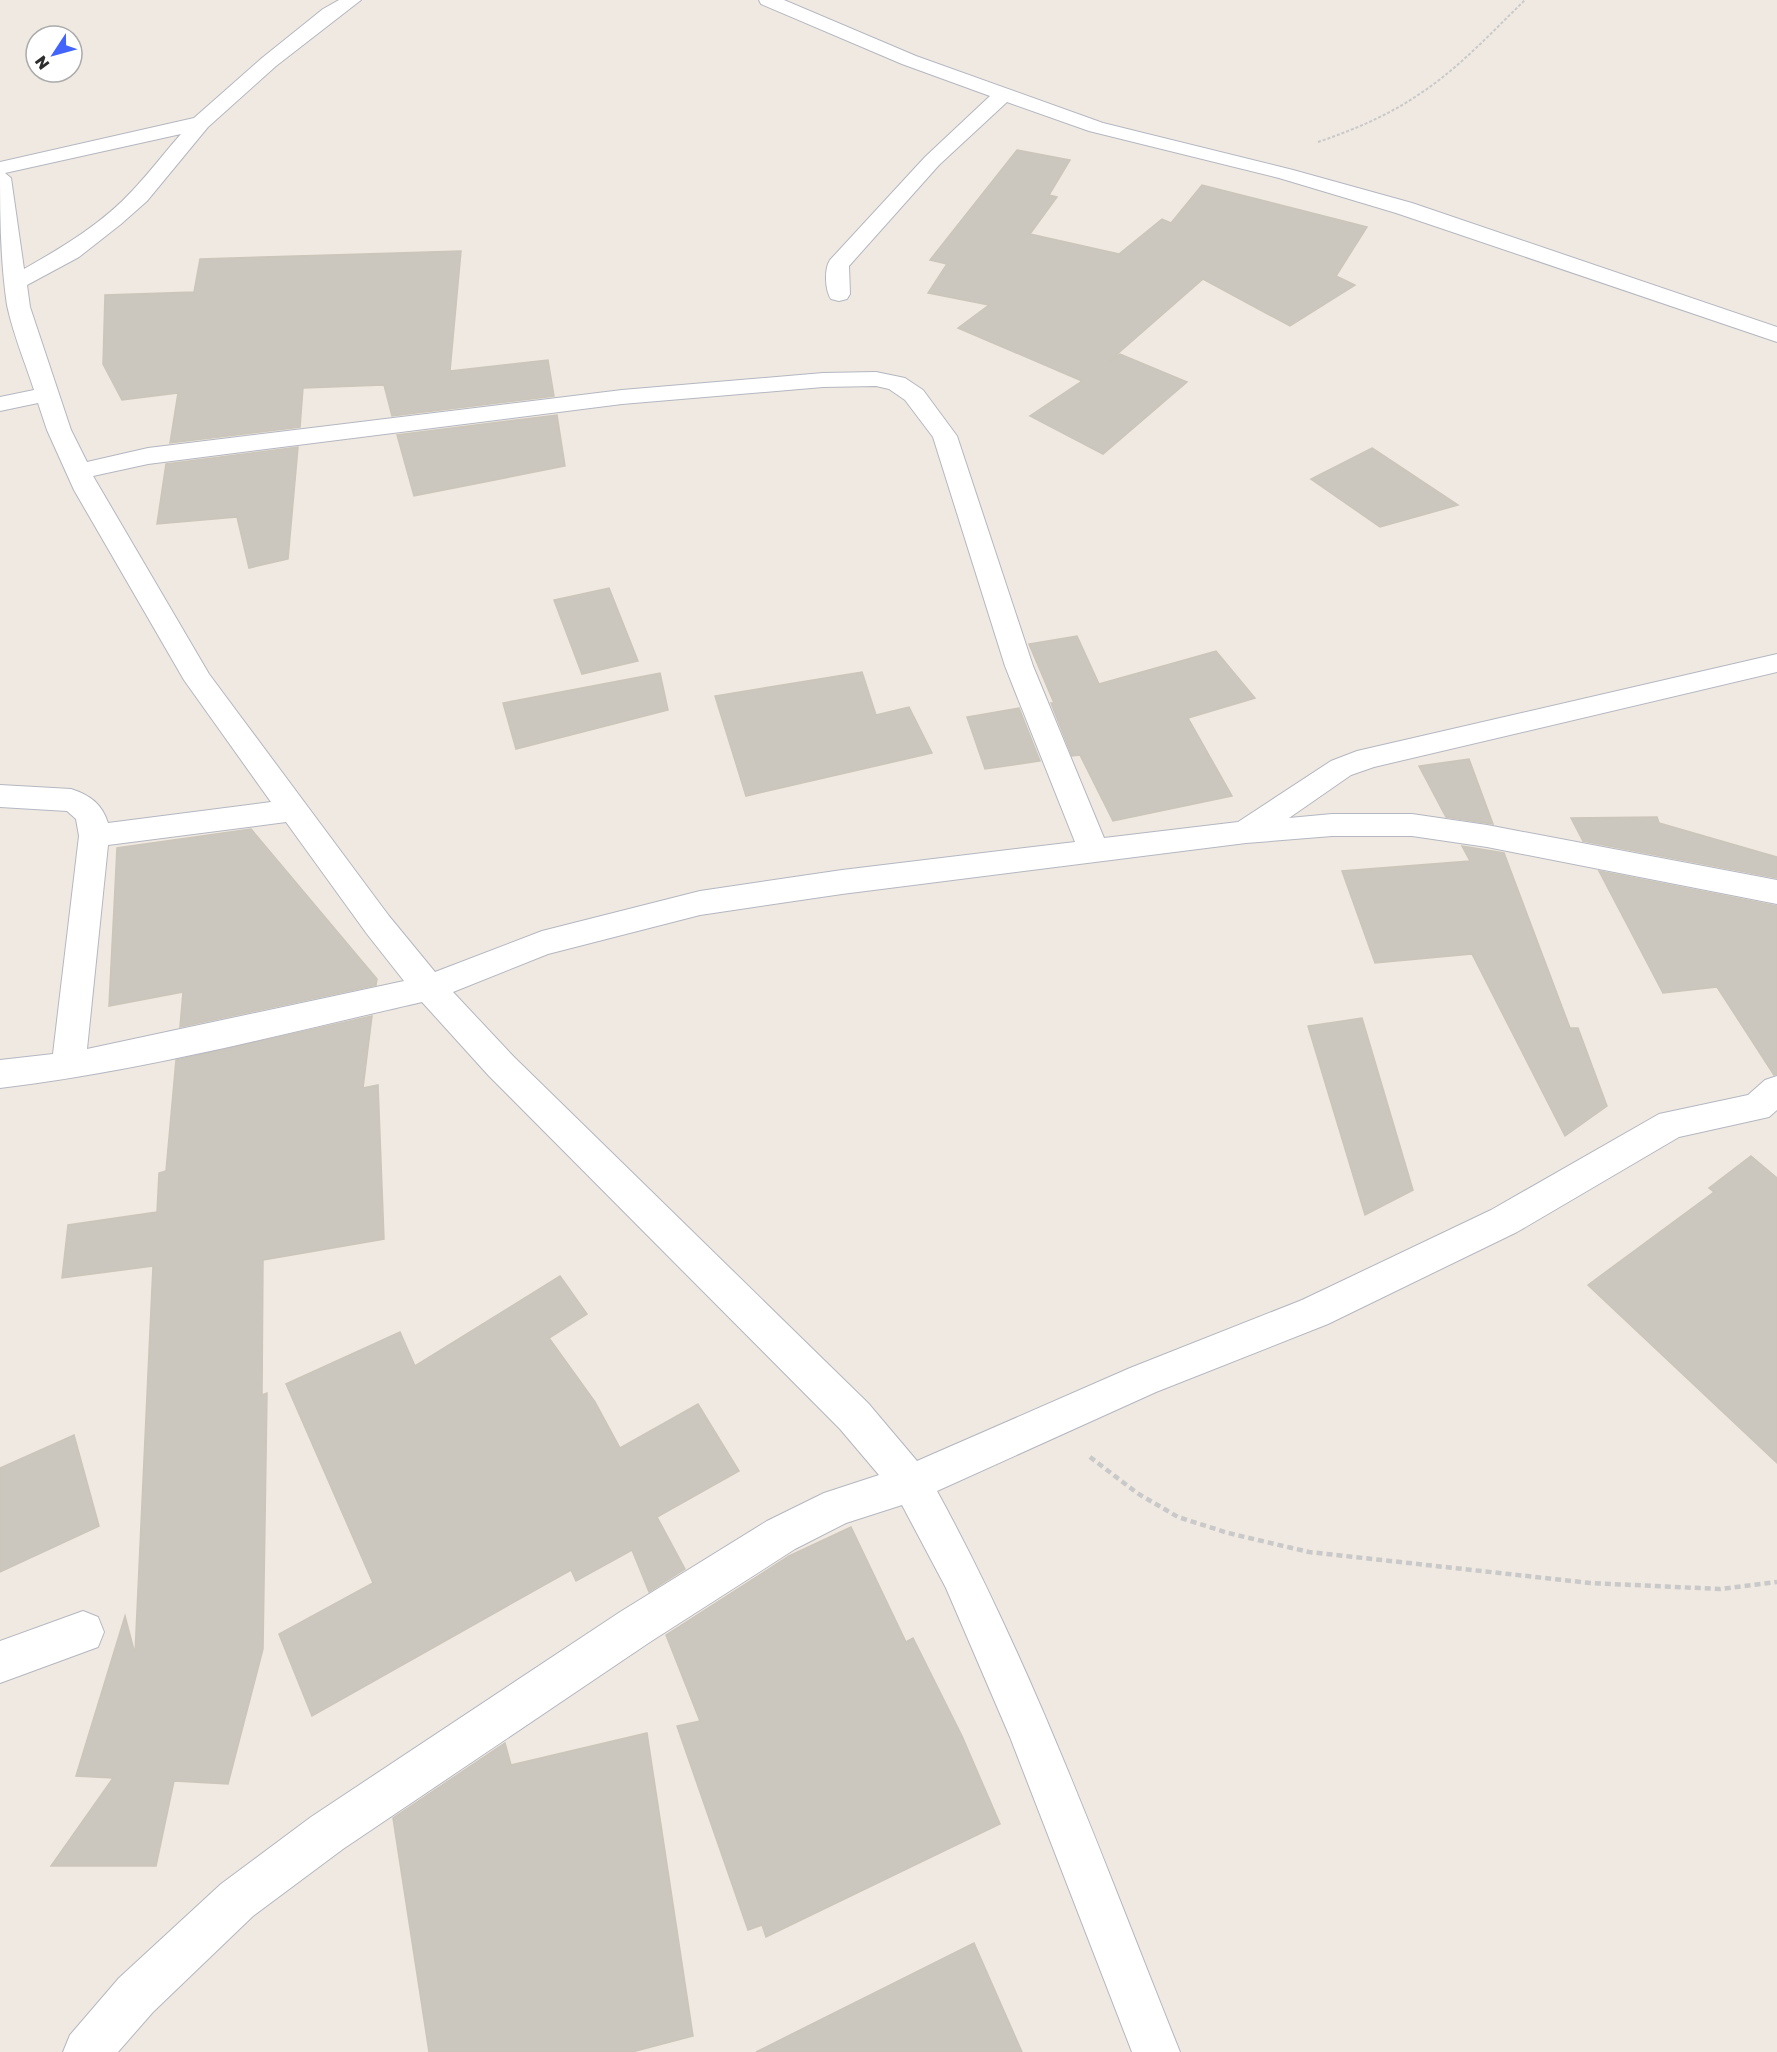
<svg xmlns="http://www.w3.org/2000/svg" width="1777" height="2052" font-family="'Golos Text',sans-serif">
	<style>
		.building { fill: #cbc7bf; stroke: #cbc5ba; stroke-width: 1.5 }
		.lines { fill: none; stroke-linecap: round; stroke-linejoin: round }
		.minor-casing { stroke: #b4b7c1; stroke-width: 2 }
		.path-far1 { stroke: #c9c9c9; stroke-width: 2; stroke-dasharray: 3 2; stroke-linecap: butt }
		.path { stroke: #c9c9c9; stroke-width: 4.5; stroke-dasharray: 6 4; stroke-linecap: butt }
		.minor { fill: #fff; fill-rule: evenodd }
	</style>
	<rect width="100%" height="100%" fill="#efe9e1"/>
	<g class="building">
		<polygon points="1017,150 1070,160 1049,195 1057,197 1030,234 1119,254 1162,219 1171,223 1202,185 1367,227 1336,276 1355,285 1290,326 1203,279 1107,363 1120,354 1187,382 1103,454 1030,416 1082,381 958,328 989,305 928,293 947,264 930,260"/>
		<polygon points="461,251 450,371 548,360 554,396 392,416 384,385 303,388 300,427 170,443 178,393 122,400 103,364 105,295 194,292 200,259"/>
		<polygon points="557,415 565,466 414,496 397,435"/>
		<polygon points="298,447 288,559 249,568 237,517 157,524 166,464"/>
		<polygon points="1372,448 1458,505 1380,527 1311,479"/>
		<polygon points="609,588 638,661 582,674 554,600"/>
		<polygon points="1077,636 1099,684 1216,651 1255,698 1188,718 1232,796 1113,821 1080,755 1072,756 1051,703 1054,703 1029,644"/>
		<polygon points="862,672 876,715 909,707 932,753 746,796 715,696"/>
		<polygon points="660,673 668,710 516,749 503,703"/>
		<polygon points="1019,708 1040,761 985,769 967,717"/>
		<polygon points="1469,759 1493,824 1446,817 1419,766"/>
		<polygon points="1657,817 1659,823 1777,857 1777,878 1583,841 1571,818"/>
		<polygon points="251,829 377,979 376,985 180,1027 183,992 109,1006 117,848"/>
		<polygon points="1462,846 1504,853 1570,1028 1578,1028 1607,1106 1565,1136 1472,954 1375,963 1342,871 1470,861"/>
		<polygon points="1599,871 1777,906 1777,1074 1774,1075 1717,987 1663,993"/>
		<polygon points="372,1016 363,1088 378,1085 384,1239 263,1260 262,1395 267,1393 263,1649 228,1784 174,1781 156,1866 51,1866 113,1778 76,1776 125,1616 135,1654 153,1266 62,1278 68,1225 157,1212 159,1173 166,1171 176,1060"/>
		<polygon points="1362,1018 1413,1190 1365,1215 1308,1026"/>
		<polygon points="1751,1156 1777,1178 1777,1463 1588,1285 1714,1192 1709,1188"/>
		<polygon points="560,1276 587,1314 549,1338 595,1402 620,1448 698,1404 739,1471 657,1517 685,1569 649,1592 632,1550 576,1581 571,1570 312,1716 279,1634 373,1583 286,1384 400,1332 415,1366"/>
		<polygon points="74,1435 99,1526 0,1572 0,1468"/>
		<polygon points="851,1527 906,1642 913,1638 962,1736 1000,1824 766,1937 762,1925 748,1930 677,1726 700,1721 666,1635 789,1556"/>
		<polygon points="647,1733 693,2036 632,2052 429,2052 393,1818 505,1743 511,1765"/>
		<polygon points="974,1943 1022,2052 756,2052"/>
	</g>
	<g class="lines">
		<defs>
			<g id="minor">
				<path d="M 339,0 L 361,0 L 276,66 L 208,127 L 147,201 L 121,224 L 79,257 L 27,285 L 30,307 L 71,430 L 87,462 L 148,448 L 622,390 L 823,373 L 876,372 L 905,378 L 923,390 L 957,436 L 1033,666 L 1104,838 L 1238,822 L 1331,761 L 1357,751 L 1777,654 L 1777,672 L 1374,767 L 1351,775 L 1289,818 L 1332,814 L 1412,814 L 1487,825 L 1777,880 L 1777,904 L 1487,847 L 1412,836 L 1332,836 L 1246,843 L 842,894 L 700,915 L 548,954 L 453,992 L 513,1056 L 868,1403 L 917,1461 L 1130,1368 L 1302,1300 L 1491,1210 L 1659,1114 L 1748,1095 L 1765,1080 L 1777,1076 L 1777,1110 L 1769,1117 L 1679,1137 L 1517,1232 L 1328,1324 L 1156,1392 L 937,1491 C 1035,1670 1104,1863 1180,2052 L 1132,2052 L 1010,1737 L 946,1588 L 902,1505 L 846,1523 L 795,1549 L 650,1642 L 343,1849 L 253,1916 L 153,2012 L 118,2052 L 63,2052 L 70,2035 L 119,1978 L 221,1884 L 311,1817 L 620,1612 L 767,1521 L 824,1493 L 879,1475 L 840,1429 L 489,1076 L 422,1002 C 282,1034 143,1071 0,1088 L 0,1060 L 53,1054 L 79,836 L 76,819 L 67,811 L 0,807 L 0,785 L 71,789 C 90,795 102,804 108,823 L 271,802 L 184,680 L 74,490 L 47,430 L 38,403 L 0,411 L 0,397 L 34,390 C 25,362 13,334 7,305 C 0,258 0,210 0,162 L 194,118 L 262,58 L 323,9 ZM 181,134 C 165,152 150,172 133,190 C 103,223 63,247 24,269 L 11,178 L 5,173 ZM 876,386 L 889,389 L 905,400 L 933,437 L 1005,666 L 1075,842 L 842,870 L 700,891 L 542,931 L 435,972 L 389,916 L 209,674 L 93,476 L 148,464 L 622,404 L 823,387 ZM 286,822 L 367,934 L 404,981 L 87,1049 L 108,845 Z"/>
				<path d="M 759,0 L 784,0 L 916,56 L 1103,123 L 1293,170 L 1412,203 L 1777,327 L 1777,342 L 1396,213 L 1279,178 L 1089,131 L 1007,102 L 939,165 L 849,266 L 850,294 L 847,299 L 839,301 L 831,299 C 825,290 824,269 830,260 L 925,157 L 990,96 L 902,64 L 761,4 Z"/>
				<polygon points="83,1611 98,1617 104,1632 98,1647 0,1683 0,1641"/>
			</g>
		</defs>
		<use href="#minor" class="minor-casing"/>
		<path class="path-far1" d="M 1318,142 C 1353,130 1387,116 1418,95 C 1458,69 1491,33 1525,0"/>
		<polyline class="path" points="1090,1457 1137,1493 1178,1517 1228,1533 1309,1552 1590,1583 1720,1589 1777,1582"/>
		<use href="#minor" class="minor"/>
	</g>
	<g transform="translate(54 54) rotate(234)"><circle r="28" fill="#ffffff" stroke="#ababab" stroke-width="1.5"/>
	<path d="M0-4.5L10 22L0 15L-10 22Z" fill="#4264fb"/>
	<text y="-9" font-size="16" font-weight="bold" text-anchor="middle" fill="#2e2e2e">N</text>
	</g>
</svg>
